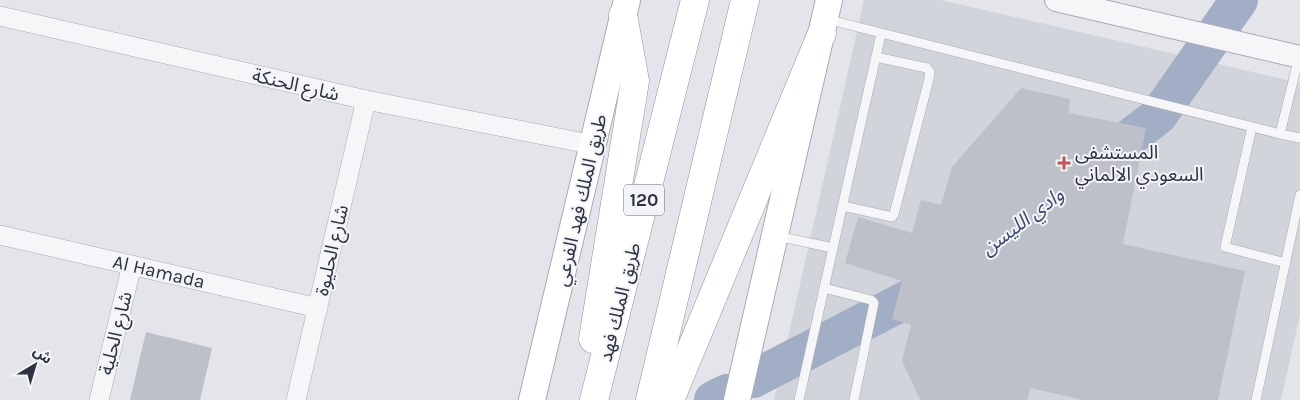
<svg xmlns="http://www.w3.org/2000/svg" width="1300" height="400" font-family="Karla,'Noto Sans Arabic',sans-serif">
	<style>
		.built { fill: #d1d4db }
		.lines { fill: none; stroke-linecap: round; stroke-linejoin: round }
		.river { stroke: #a2aec6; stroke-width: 38 }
		.building { fill: #bec0c9 }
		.service-casing { stroke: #a9abb4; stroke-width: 10 }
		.minor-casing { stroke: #a9abb4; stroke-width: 20 }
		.tertiary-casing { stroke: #a9abb4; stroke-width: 24 }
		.secondary-casing { stroke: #a9abb4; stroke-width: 28 }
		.motorway-casing { stroke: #8c919f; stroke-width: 29 }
		.service { stroke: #f6f6f8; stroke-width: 9 }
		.minor { stroke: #f6f6f8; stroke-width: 19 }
		.tertiary { stroke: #f6f6f8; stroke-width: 22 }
		.secondary { stroke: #fff; stroke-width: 26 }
		.motorway { stroke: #fff; stroke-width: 28 }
		.poi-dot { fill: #c15657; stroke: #f3f4f7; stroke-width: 2 }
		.labels { text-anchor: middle; stroke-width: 4; stroke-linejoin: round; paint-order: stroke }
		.shield { fill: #f3f4f7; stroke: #686c77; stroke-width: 1 }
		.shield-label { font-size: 18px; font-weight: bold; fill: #2d3140 }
		.street-label { font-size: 19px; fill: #2d3140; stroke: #f3f4f7 }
		.poi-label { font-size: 19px; fill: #2d3140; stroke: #f3f4f7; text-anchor: start }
		.water-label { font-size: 20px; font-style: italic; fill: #3b4b70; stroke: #f3f4f7 }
	</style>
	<rect width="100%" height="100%" fill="#e3e5ea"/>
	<polygon class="built" points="864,0 941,0 1300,83 1300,314 1281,400 774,400"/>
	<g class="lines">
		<g class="river">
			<polyline points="1102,159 1158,116 1239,0"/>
			<polyline points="753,379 941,282"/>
			<polyline points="713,400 727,393"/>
		</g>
	</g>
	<g class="building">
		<polygon points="1021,88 1070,99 1069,113 1146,128 1123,244 1245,271 1218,400 1082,400 1031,388 1027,400 920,400 902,361 911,325 892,319 902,281 845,263 858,217 912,233 921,200 941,205 952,167"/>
		<polygon points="146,332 212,348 200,400 130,400"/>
	</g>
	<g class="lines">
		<defs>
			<g id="service">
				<polyline points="826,19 1280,134 1299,57"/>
				<polyline points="1252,127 1225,247 1286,263"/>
				<polyline points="1280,134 1300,138"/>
				<polyline points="843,206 892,217 894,214 929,79 930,72 927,68 876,57"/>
				<polyline points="777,236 833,248"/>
				<polyline points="824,288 871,300 874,303 854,400"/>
				<polyline points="799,400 881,34"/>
				<polyline points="1256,400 1300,195"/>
			</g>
			<g id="minor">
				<polyline points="0,16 366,100 594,145"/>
				<polyline points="0,235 318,308"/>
				<polyline points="99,400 132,265"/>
				<polyline points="296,400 366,100"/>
			</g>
			<polyline id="tertiary" points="1056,0 1300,57"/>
			<g id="secondary">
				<polyline points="532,400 627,0"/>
				<polyline points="737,400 829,0"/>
			</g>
			<g id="motorway">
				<polyline points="593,339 635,81 623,15"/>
				<polyline points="594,400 695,0"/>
				<polyline points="650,400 745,0"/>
				<polyline points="670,400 822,33"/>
			</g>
		</defs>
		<use href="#service" class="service-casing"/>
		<use href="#minor" class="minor-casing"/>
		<use href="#tertiary" class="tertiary-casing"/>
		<use href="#secondary" class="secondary-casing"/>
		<use href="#motorway" class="motorway-casing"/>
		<use href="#service" class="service"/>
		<use href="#minor" class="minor"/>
		<use href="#tertiary" class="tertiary"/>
		<use href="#secondary" class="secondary"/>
		<use href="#motorway" class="motorway"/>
	</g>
	<path class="poi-dot" d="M1061.5 155.5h5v5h5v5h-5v5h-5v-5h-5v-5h5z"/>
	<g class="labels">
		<rect class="shield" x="624" y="184.5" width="40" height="31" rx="4"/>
		<g class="shield-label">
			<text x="644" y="206">120</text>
		</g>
		<g class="street-label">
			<text transform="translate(296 84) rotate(13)" y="7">شارع الحنكة</text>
			<text transform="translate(580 200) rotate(-77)" y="7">طريق الملك فهد الفرعي</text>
			<text transform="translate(331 250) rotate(-77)" y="7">شارع الحليوة</text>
			<text transform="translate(159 271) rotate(13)" y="7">Al Hamada</text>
			<text transform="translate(619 302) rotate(-76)" y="7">طريق الملك فهد</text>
			<text transform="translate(115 333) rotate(-76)" y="7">شارع الحلية</text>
		</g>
		<g class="poi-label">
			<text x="1075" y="159">المستشفى<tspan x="1075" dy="22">السعودي الالماني</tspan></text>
		</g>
		<g class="water-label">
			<text transform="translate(1022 221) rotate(-37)" y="7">وادي الليسن</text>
		</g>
	</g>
	<g transform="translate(35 365) rotate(38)" stroke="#f3f4f7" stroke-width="4" paint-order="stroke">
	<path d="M0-4L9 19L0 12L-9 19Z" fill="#2d3140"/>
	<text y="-8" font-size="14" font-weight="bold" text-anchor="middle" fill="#2d3140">ش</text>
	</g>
</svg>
